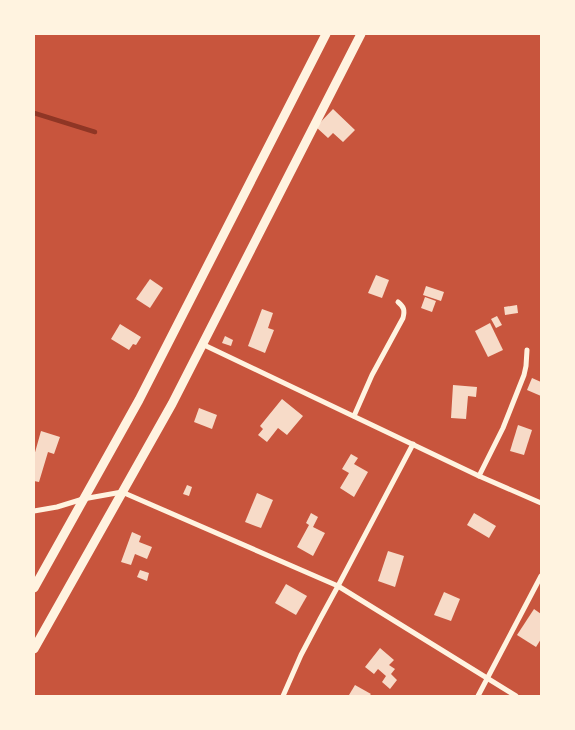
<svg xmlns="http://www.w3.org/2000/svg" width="575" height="730" font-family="Arial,sans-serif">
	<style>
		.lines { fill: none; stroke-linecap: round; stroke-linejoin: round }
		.stream { stroke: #8f3625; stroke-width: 4.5 }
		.building { fill: #f7dbc8 }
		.minor { stroke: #fff3e0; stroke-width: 5 }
		.tertiary { stroke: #fff3e0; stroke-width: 9 }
	</style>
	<rect width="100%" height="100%" fill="#c8553d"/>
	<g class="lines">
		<polyline class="stream" points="34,113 95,132"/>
	</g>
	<g class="building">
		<polygon points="333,109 355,130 343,142 333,133 328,138 316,127"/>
		<polygon points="376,275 389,280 382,298 368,293"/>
		<polygon points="150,279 163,288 150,308 136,299"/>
		<polygon points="426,286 444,292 441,301 423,295"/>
		<polygon points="425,297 436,301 432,312 421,308"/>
		<polygon points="517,305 518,313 505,315 504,307"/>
		<polygon points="262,309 273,313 268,328 274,330 265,353 248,346"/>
		<polygon points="497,316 502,325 496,328 491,319"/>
		<polygon points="490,323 503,350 488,357 475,331"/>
		<polygon points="120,324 141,337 136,345 133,344 129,350 111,339"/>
		<polygon points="225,336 233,340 231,346 222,343"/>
		<polygon points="532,378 541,382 541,396 527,390"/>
		<polygon points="453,385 477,387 476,397 468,396 466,419 451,418"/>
		<polygon points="282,399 303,416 287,435 278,428 267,442 258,435 263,429 260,426"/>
		<polygon points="199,408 217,415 212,429 194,422"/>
		<polygon points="518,425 532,430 524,455 510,451"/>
		<polygon points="41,431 60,437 54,454 48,452 39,482 34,481 34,456"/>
		<polygon points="351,454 358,458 354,464 368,472 354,497 340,488 349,473 342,469"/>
		<polygon points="187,485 192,487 189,496 183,494"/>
		<polygon points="257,493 273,500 261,528 245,522"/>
		<polygon points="311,513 318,517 313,527 325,533 313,556 297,547 309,525 306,523"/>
		<polygon points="474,513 496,526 489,538 467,525"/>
		<polygon points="132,532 141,536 139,542 152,547 147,559 135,554 131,565 121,562"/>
		<polygon points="388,551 404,556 395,587 378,581"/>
		<polygon points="140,570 149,573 147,581 137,577"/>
		<polygon points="286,584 307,596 296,615 275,603"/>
		<polygon points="444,592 460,599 451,621 434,615"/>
		<polygon points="534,609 541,614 541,639 536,647 517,635"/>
		<polygon points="380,648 394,660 389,665 395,669 391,674 397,680 390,689 382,682 386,676 378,669 374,674 365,667"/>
		<polygon points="355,685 371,694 369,696 352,696 349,695"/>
	</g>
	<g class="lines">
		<g class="minor">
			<polyline points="202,344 479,476 541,503"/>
			<path d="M 354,416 L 372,375 L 403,318 C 405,310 404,307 398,302"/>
			<polyline points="479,476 503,428 524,375 526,366 527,350"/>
			<polyline points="34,511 57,507 83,499 122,492 338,586 516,696"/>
			<polyline points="283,696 301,655 320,619 338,586 413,444"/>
			<polyline points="478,696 541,576"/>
		</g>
		<g class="tertiary">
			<polyline points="34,588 139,400 326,34"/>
			<polyline points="34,649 172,404 361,34"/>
		</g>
	</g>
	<rect width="575" height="730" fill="none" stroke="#fff3e0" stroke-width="70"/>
</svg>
